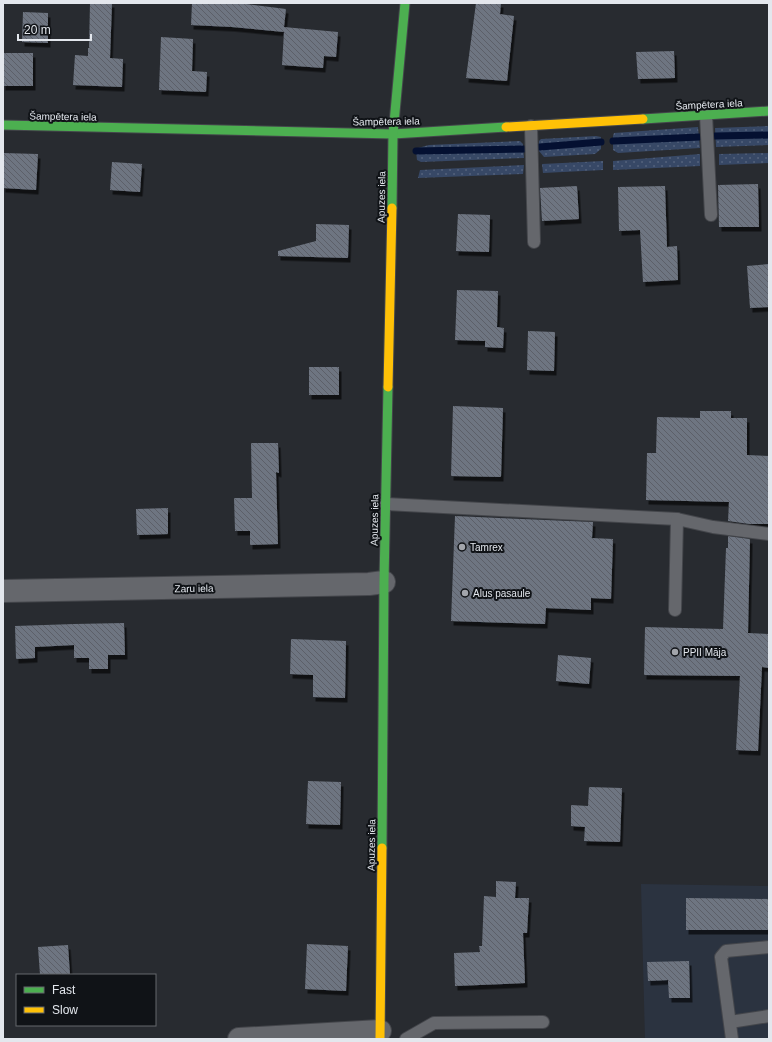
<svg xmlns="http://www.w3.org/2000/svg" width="772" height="1042" font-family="Arial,sans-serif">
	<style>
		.built { fill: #2b3340 }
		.grass { fill: url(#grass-dots) }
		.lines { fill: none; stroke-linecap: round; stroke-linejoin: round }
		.stream { stroke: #041031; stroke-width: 7 }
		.building { fill: url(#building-back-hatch); filter: url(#shadow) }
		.lane-casing { stroke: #44464b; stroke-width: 14 }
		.street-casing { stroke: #44464b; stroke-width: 24 }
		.fast-casing { stroke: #44464b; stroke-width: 11 }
		.slow-casing { stroke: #44464b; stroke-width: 11 }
		.lane { stroke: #65676c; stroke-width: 12 }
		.street { stroke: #65676c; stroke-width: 22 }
		.fast { stroke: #4caf50; stroke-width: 9 }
		.slow { stroke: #ffc107; stroke-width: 9 }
		.poi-dot { fill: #a2a5ab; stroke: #101317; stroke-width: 1.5 }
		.labels { text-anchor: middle; stroke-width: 4; stroke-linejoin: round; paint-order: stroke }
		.street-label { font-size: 10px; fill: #e3e7ed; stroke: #101317 }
		.poi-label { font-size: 10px; fill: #e3e7ed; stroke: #101317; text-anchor: start }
	</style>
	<defs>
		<pattern id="grass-dots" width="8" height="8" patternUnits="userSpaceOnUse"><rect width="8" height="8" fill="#374866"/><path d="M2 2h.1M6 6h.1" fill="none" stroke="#54627c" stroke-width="1.8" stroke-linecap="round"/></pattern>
		<pattern id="building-back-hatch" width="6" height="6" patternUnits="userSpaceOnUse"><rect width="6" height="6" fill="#6e7581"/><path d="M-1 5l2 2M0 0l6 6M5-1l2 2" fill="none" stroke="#5b5f67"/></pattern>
		<filter id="shadow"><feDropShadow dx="2.5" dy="4.5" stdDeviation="0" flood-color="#0009"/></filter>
	</defs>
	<rect width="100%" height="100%" fill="#282b30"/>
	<polygon class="built" points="641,884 769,886 769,1039 645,1039"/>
	<g class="grass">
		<polygon points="769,126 769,145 716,147 715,128"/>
		<polygon points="698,127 700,148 618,153 613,150 613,136 614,133"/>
		<polygon points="596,136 601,137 601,149 595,154 544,157 539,151 539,141 541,139"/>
		<polygon points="520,141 523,144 524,158 421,162 417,160 416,151 418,148 429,145"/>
		<polygon points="769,153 769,163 719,165 719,154"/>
		<polygon points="700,154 700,166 613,170 613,161"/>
		<polygon points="603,161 603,170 543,173 542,164"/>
		<polygon points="524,165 523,174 418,178 420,170"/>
	</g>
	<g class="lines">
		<g class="stream">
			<polyline points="715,136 769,135"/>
			<polyline points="613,141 699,137"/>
			<polyline points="540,147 601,142"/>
			<polyline points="416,151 524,149"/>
		</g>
	</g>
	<g class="building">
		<polygon points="90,3 112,3 110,58 123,59 122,87 73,85 75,55 88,56 88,48 89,48"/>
		<polygon points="192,3 238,3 286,9 284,27 338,32 336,57 324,56 323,68 282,65 284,32 232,27 191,25"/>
		<polygon points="476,3 501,3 500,14 514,16 507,81 466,78"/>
		<polygon points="23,12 48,13 48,43 22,42"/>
		<polygon points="161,37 193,39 192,71 207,72 206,92 159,90"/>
		<polygon points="674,51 675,78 638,79 636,52"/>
		<rect x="3" y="53" width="30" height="33"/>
		<polygon points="3,153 38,154 36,190 3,188"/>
		<polygon points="112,162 142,164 140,192 110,190"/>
		<polygon points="758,184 759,227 719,227 718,185"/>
		<polygon points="577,186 579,219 542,221 540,188"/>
		<polygon points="665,186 667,247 677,246 678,280 643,282 640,230 619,231 618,187"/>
		<polygon points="458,214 490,215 489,252 456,251"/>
		<polygon points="316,224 349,225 348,258 278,256 278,251 316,241"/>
		<polygon points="769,264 769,307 750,308 747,266"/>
		<polygon points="457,290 498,291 497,327 504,328 503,348 485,347 485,341 455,340"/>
		<polygon points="528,331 555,332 554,371 527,370"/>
		<rect x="309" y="367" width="30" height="28"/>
		<polygon points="453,406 503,408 501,477 451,476"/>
		<polygon points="700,411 731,411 731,418 747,418 747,455 769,456 769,524 750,524 728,521 729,502 646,500 647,453 656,453 657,417 700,418"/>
		<polygon points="251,443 278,443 279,473 276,472 278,544 250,545 250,531 235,531 234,498 252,498"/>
		<polygon points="168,508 168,534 137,535 136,509"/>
		<polygon points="455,516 593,522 592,538 613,539 611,599 591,598 591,610 546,608 545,624 451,621"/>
		<polygon points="728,536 750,539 748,633 769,634 769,668 762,667 758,751 736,750 740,676 644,675 645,627 723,629 726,548 728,548"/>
		<polygon points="124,623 125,655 108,655 108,669 89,669 89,658 74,658 74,645 35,647 35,658 16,659 15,626 74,624"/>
		<polygon points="291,639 346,641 345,698 313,697 313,675 290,674"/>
		<polygon points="558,655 591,658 589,684 556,681"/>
		<polygon points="308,781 341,782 340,825 306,824"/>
		<polygon points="589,787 622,788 620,842 584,841 585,827 571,826 571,805 588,806"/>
		<polygon points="496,881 516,882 515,898 529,898 527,933 523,933 525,983 455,986 454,953 480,952 479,946 482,946 484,896 496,897"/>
		<polygon points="686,898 769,899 769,930 686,930"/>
		<polygon points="307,944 348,946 346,991 305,989"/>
		<polygon points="68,945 70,975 40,975 38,947"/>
		<polygon points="689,961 690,998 669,998 668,980 648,981 647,962"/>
	</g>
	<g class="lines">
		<defs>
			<g id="lane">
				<polyline points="706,115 711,215"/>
				<polyline points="531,126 534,242"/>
				<polyline points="386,504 677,519"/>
				<polyline points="675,610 677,519 713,527 769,534"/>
				<polyline points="730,1022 769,1016"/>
				<polyline points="406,1039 434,1023 543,1022"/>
				<polyline points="732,1039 721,957 726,951 769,947"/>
			</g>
			<g id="street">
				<polyline points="3,591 369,584 384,582"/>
				<polyline points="239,1039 380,1031"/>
			</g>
			<g id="fast">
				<polyline points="643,119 769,111"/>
				<polyline points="3,125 393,134 506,127"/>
				<polyline points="392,208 393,134 405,3"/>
				<polyline points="382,848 384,582 388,387"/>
			</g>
			<g id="slow">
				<polyline points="506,127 643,119"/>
				<polyline points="388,387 392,208"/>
				<polyline points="380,1039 382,848"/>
			</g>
		</defs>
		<use href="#lane" class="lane-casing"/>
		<use href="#street" class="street-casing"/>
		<use href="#fast" class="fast-casing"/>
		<use href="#slow" class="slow-casing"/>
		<use href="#lane" class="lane"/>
		<use href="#street" class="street"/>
		<use href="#fast" class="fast"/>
		<use href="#slow" class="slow"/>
	</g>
	<g class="poi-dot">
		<circle cx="462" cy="547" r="4"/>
		<circle cx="465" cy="593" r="4"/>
		<circle cx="675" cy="652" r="4"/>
	</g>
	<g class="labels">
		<g class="street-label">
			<text transform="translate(709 104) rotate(-3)" y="4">Šampētera iela</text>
			<text transform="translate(63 116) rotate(1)" y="4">Šampētera iela</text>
			<text transform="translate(386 121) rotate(-1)" y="4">Šampētera iela</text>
			<text transform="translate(381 197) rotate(-89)" y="4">Apuzes iela</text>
			<text transform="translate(374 520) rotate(-89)" y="4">Apuzes iela</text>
			<text transform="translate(194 588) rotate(-1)" y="4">Zaru iela</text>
			<text transform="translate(371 845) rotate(-89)" y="4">Apuzes iela</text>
		</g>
		<g class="poi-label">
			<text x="470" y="551">Tamrex</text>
			<text x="473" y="597">Alus pasaule</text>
			<text x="683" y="656">PPII Māja</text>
		</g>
	</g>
	<rect width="772" height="1042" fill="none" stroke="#e3e7ed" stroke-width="8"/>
	<rect x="16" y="974" width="140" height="52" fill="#101317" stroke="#64686d"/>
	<rect x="24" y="987" width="20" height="6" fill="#4caf50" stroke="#64686d"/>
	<text x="52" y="994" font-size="12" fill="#e3e7ed">Fast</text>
	<rect x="24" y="1007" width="20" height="6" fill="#ffc107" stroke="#64686d"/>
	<text x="52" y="1014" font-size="12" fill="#e3e7ed">Slow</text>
	<path d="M18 34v6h73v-6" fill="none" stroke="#e3e7ed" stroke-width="2"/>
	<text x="24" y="34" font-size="12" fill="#e3e7ed" stroke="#101317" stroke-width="3" paint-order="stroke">20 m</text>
</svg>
